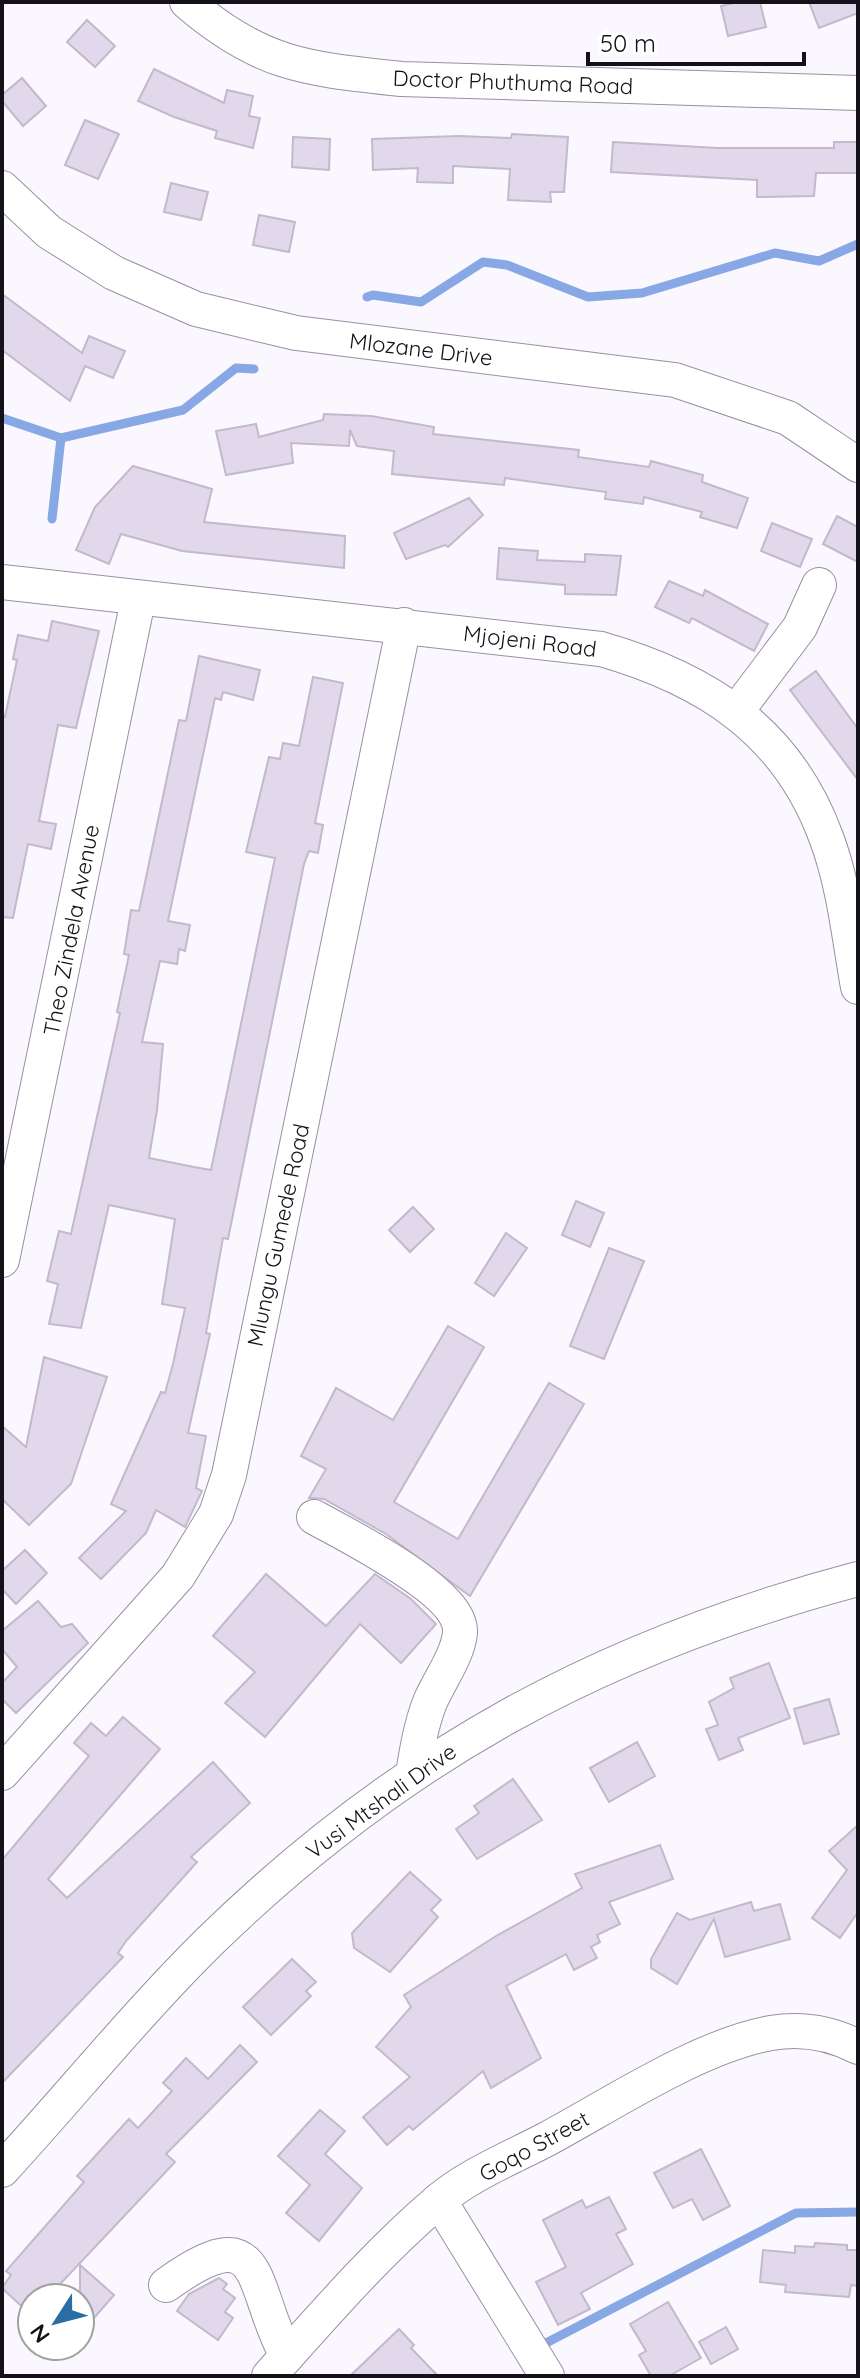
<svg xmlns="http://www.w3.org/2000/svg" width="860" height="2378" font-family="Quicksand,sans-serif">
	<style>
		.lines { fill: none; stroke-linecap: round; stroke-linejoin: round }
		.stream { stroke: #87a7e5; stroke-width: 9 }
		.building { fill: #e1d8eb; stroke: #c2b9cc; stroke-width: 2 }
		.minor-casing { stroke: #9990a2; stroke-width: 36 }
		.minor { stroke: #fff; stroke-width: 34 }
		.labels { text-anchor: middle; stroke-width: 7; stroke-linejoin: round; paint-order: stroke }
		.street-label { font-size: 22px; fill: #151118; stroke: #fff }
	</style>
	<rect width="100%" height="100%" fill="#faf7ff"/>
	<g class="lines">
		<g class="stream">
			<polyline points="367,297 373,295 421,302 483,262 507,265 588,297 642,293 775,253 819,261 858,244"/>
			<polyline points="2,418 61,438"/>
			<polyline points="52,519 61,438 183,410 236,368 254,369"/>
			<polyline points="548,2342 796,2213 858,2212"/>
		</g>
	</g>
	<g class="building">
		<polygon points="738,2 760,2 766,27 728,36 721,6"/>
		<polygon points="809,2 858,2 858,13 819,28"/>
		<polygon points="87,20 115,46 95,67 67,42"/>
		<polygon points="154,69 224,103 227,90 253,96 249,116 260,118 253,148 215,138 217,131 174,117 138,101"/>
		<polygon points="22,78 46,106 23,126 2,101 2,95"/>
		<polygon points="85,120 119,134 98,179 65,165"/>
		<polygon points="512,134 568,137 564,192 550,192 551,202 508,200 510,169 453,166 453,183 417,182 418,168 373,170 372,139 459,136 511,138"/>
		<polygon points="293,137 330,139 329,170 292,167"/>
		<polygon points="613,142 718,148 834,148 834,142 858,142 858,173 816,173 814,196 757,197 757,180 611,172"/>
		<polygon points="171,183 208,192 201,220 164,212"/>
		<polygon points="259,215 295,222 289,252 253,245"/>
		<polygon points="2,294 82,353 89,336 125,351 113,378 85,366 70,401 2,350"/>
		<polygon points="324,414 371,416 434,427 433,434 579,450 578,457 649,467 651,461 703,475 702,482 748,498 737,528 700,517 702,512 644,497 643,504 605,499 606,492 505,478 504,485 392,474 394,451 357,446 350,430 349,446 291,443 293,463 226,475 216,431 256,424 259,437 323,420"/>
		<polygon points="133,466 212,489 204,522 345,536 344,568 182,551 121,534 109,564 76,550 95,507"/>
		<polygon points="469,498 483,515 448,547 445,545 406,559 394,533"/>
		<polygon points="837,516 858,527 858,562 823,544"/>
		<polygon points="772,523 812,539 800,567 761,551"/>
		<polygon points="499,548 538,551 537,560 585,562 585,554 621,556 616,595 565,594 565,585 497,579"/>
		<polygon points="669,581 703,596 705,590 768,624 754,651 692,618 689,623 655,607"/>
		<polygon points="52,621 99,631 76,728 58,725 39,821 56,824 51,849 28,844 13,918 2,917 2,716 5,717 17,660 13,659 18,635 48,641"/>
		<polygon points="199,656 260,670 253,700 223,692 221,700 215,698 168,921 190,925 185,951 179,949 177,964 160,961 142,1042 163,1044 157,1110 149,1158 194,1167 211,1170 275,858 246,852 269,757 280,759 283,743 299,746 313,677 343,683 315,823 323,825 318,853 309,851 304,864 228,1239 223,1238 206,1333 210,1334 188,1433 206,1436 196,1488 202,1491 185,1527 156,1510 146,1533 101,1579 79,1558 126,1511 111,1504 161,1392 165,1393 173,1364 185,1308 162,1304 175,1219 109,1205 81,1328 49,1324 58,1284 47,1281 59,1231 71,1234 120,1013 117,1012 129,955 124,954 131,910 139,911 179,720 186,721"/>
		<polygon points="816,671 858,729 858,780 790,690"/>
		<polygon points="576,1201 604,1213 590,1247 562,1235"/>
		<polygon points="413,1207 434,1229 410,1252 389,1230"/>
		<polygon points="506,1233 527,1248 494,1296 475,1283"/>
		<polygon points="609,1248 644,1261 604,1359 570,1346"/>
		<polygon points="448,1326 484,1347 394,1502 458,1539 549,1383 584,1404 470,1596 386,1534 324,1499 309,1498 326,1469 301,1456 336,1388 393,1420"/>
		<polygon points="44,1357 107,1377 71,1484 29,1525 2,1499 2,1426 26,1447"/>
		<polygon points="25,1550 47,1573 16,1604 2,1589 2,1571"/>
		<polygon points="266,1574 326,1626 375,1574 411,1599 436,1624 401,1663 360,1624 265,1737 225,1703 255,1672 213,1636"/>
		<polygon points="38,1601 61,1627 72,1624 88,1643 16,1713 2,1699 2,1683 17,1667 2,1649 2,1631"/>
		<polygon points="769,1663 790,1718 738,1738 743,1750 719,1760 706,1729 718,1725 709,1702 734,1688 730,1678"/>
		<polygon points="829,1699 839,1734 804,1744 794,1709"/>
		<polygon points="123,1717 160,1749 48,1879 67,1898 213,1762 250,1803 191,1857 197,1862 126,1941 118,1953 123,1957 2,2083 2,1860 89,1756 74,1743 91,1723 106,1736"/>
		<polygon points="637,1742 655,1776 609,1802 590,1768"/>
		<polygon points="513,1779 542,1820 477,1859 456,1829 479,1813 474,1806"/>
		<polygon points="858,1825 858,1912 840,1938 812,1918 847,1870 829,1851"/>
		<polygon points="660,1845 673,1879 609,1902 620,1924 597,1935 600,1942 591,1947 597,1958 574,1970 566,1954 506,1986 541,2058 491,2088 483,2071 413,2130 409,2126 387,2145 363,2117 410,2077 376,2047 411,2007 404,1995 496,1936 582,1888 575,1874"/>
		<polygon points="410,1872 441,1900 431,1910 438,1917 390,1972 354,1948 352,1933"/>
		<polygon points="751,1902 754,1911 780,1904 790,1939 725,1957 714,1919 677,1984 651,1968 651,1959 677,1913 690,1920"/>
		<polygon points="292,1959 316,1982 306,1991 311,1996 271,2035 243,2007"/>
		<polygon points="240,2045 257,2062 166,2154 175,2162 47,2298 32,2298 32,2316 2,2288 11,2275 6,2271 84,2182 77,2176 129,2119 138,2128 172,2091 163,2083 186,2058 208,2079"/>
		<polygon points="320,2110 345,2131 325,2154 362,2188 319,2241 286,2213 310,2185 278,2156"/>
		<polygon points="701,2149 730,2206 703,2220 692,2199 673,2208 654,2173"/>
		<polygon points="609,2197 626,2229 616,2234 633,2264 581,2293 590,2309 558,2325 536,2282 566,2267 543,2220 582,2200 586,2208"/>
		<polygon points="815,2243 847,2245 847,2250 858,2250 858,2286 851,2285 849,2297 785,2292 786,2285 760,2282 763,2250 795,2253 795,2246 814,2247"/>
		<polygon points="80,2265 114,2295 80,2334"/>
		<polygon points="219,2278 227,2284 223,2289 235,2298 225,2312 233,2318 218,2340 177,2311 189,2294"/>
		<polygon points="668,2302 701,2358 669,2376 651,2376 639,2355 646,2351 630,2324"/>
		<polygon points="726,2327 738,2349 711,2364 699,2342"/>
		<polygon points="399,2329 414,2345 411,2348 438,2376 350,2376"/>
	</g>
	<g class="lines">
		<defs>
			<g id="minor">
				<path d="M 187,2 C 261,66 308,69 401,79 L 858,93"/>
				<polyline points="2,188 49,232 114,273 196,309 296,333 675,380 788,418 858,465"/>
				<path d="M 2,582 L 601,649 C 706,679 787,731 826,837 C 844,884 849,937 858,987"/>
				<polyline points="736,712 800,627 819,585"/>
				<polyline points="2,1260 138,600"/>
				<path d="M 314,1517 C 346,1535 463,1592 460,1633 C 458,1655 439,1681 430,1702 C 421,1725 417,1749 413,1774"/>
				<polyline points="2,1773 178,1576 216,1514 229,1475 404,625"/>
				<path d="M 2,2170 C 71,2095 137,2013 210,1941 C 401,1755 601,1647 858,1579"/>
				<polyline points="439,2200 547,2376"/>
				<path d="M 166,2285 C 267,2212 249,2287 287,2356"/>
				<path d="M 269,2376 C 323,2316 376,2254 437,2202 C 468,2175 511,2158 547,2139 C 612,2104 699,2046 771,2033 C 801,2028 831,2033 858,2047"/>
			</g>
		</defs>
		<use href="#minor" class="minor-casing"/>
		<use href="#minor" class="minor"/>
	</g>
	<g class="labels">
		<g class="street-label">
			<text transform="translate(513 82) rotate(2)" y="8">Doctor Phuthuma Road</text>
			<text transform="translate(421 349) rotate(7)" y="8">Mlozane Drive</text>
			<text transform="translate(530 641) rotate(7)" y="8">Mjojeni Road</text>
			<text transform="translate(71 930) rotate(-79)" y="8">Theo Zindela Avenue</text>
			<text transform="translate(278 1235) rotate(-78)" y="8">Mlungu Gumede Road</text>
			<text transform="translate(381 1801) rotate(-36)" y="8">Vusi Mtshali Drive</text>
			<text transform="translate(534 2146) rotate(-29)" y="8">Goqo Street</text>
		</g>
	</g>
	<rect width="860" height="2378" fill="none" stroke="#151118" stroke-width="8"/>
	<g transform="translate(56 2322) rotate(234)"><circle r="38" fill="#ffffff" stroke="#a1a0a3" stroke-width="2"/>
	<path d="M0-6L14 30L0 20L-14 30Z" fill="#2b6ca2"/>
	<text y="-12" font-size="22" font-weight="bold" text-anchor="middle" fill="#151118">N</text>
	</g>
	<path d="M588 52v12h216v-12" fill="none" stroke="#151118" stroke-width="4"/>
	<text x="600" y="52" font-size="24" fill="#151118" stroke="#ffffff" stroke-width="6" paint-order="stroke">50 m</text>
</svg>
